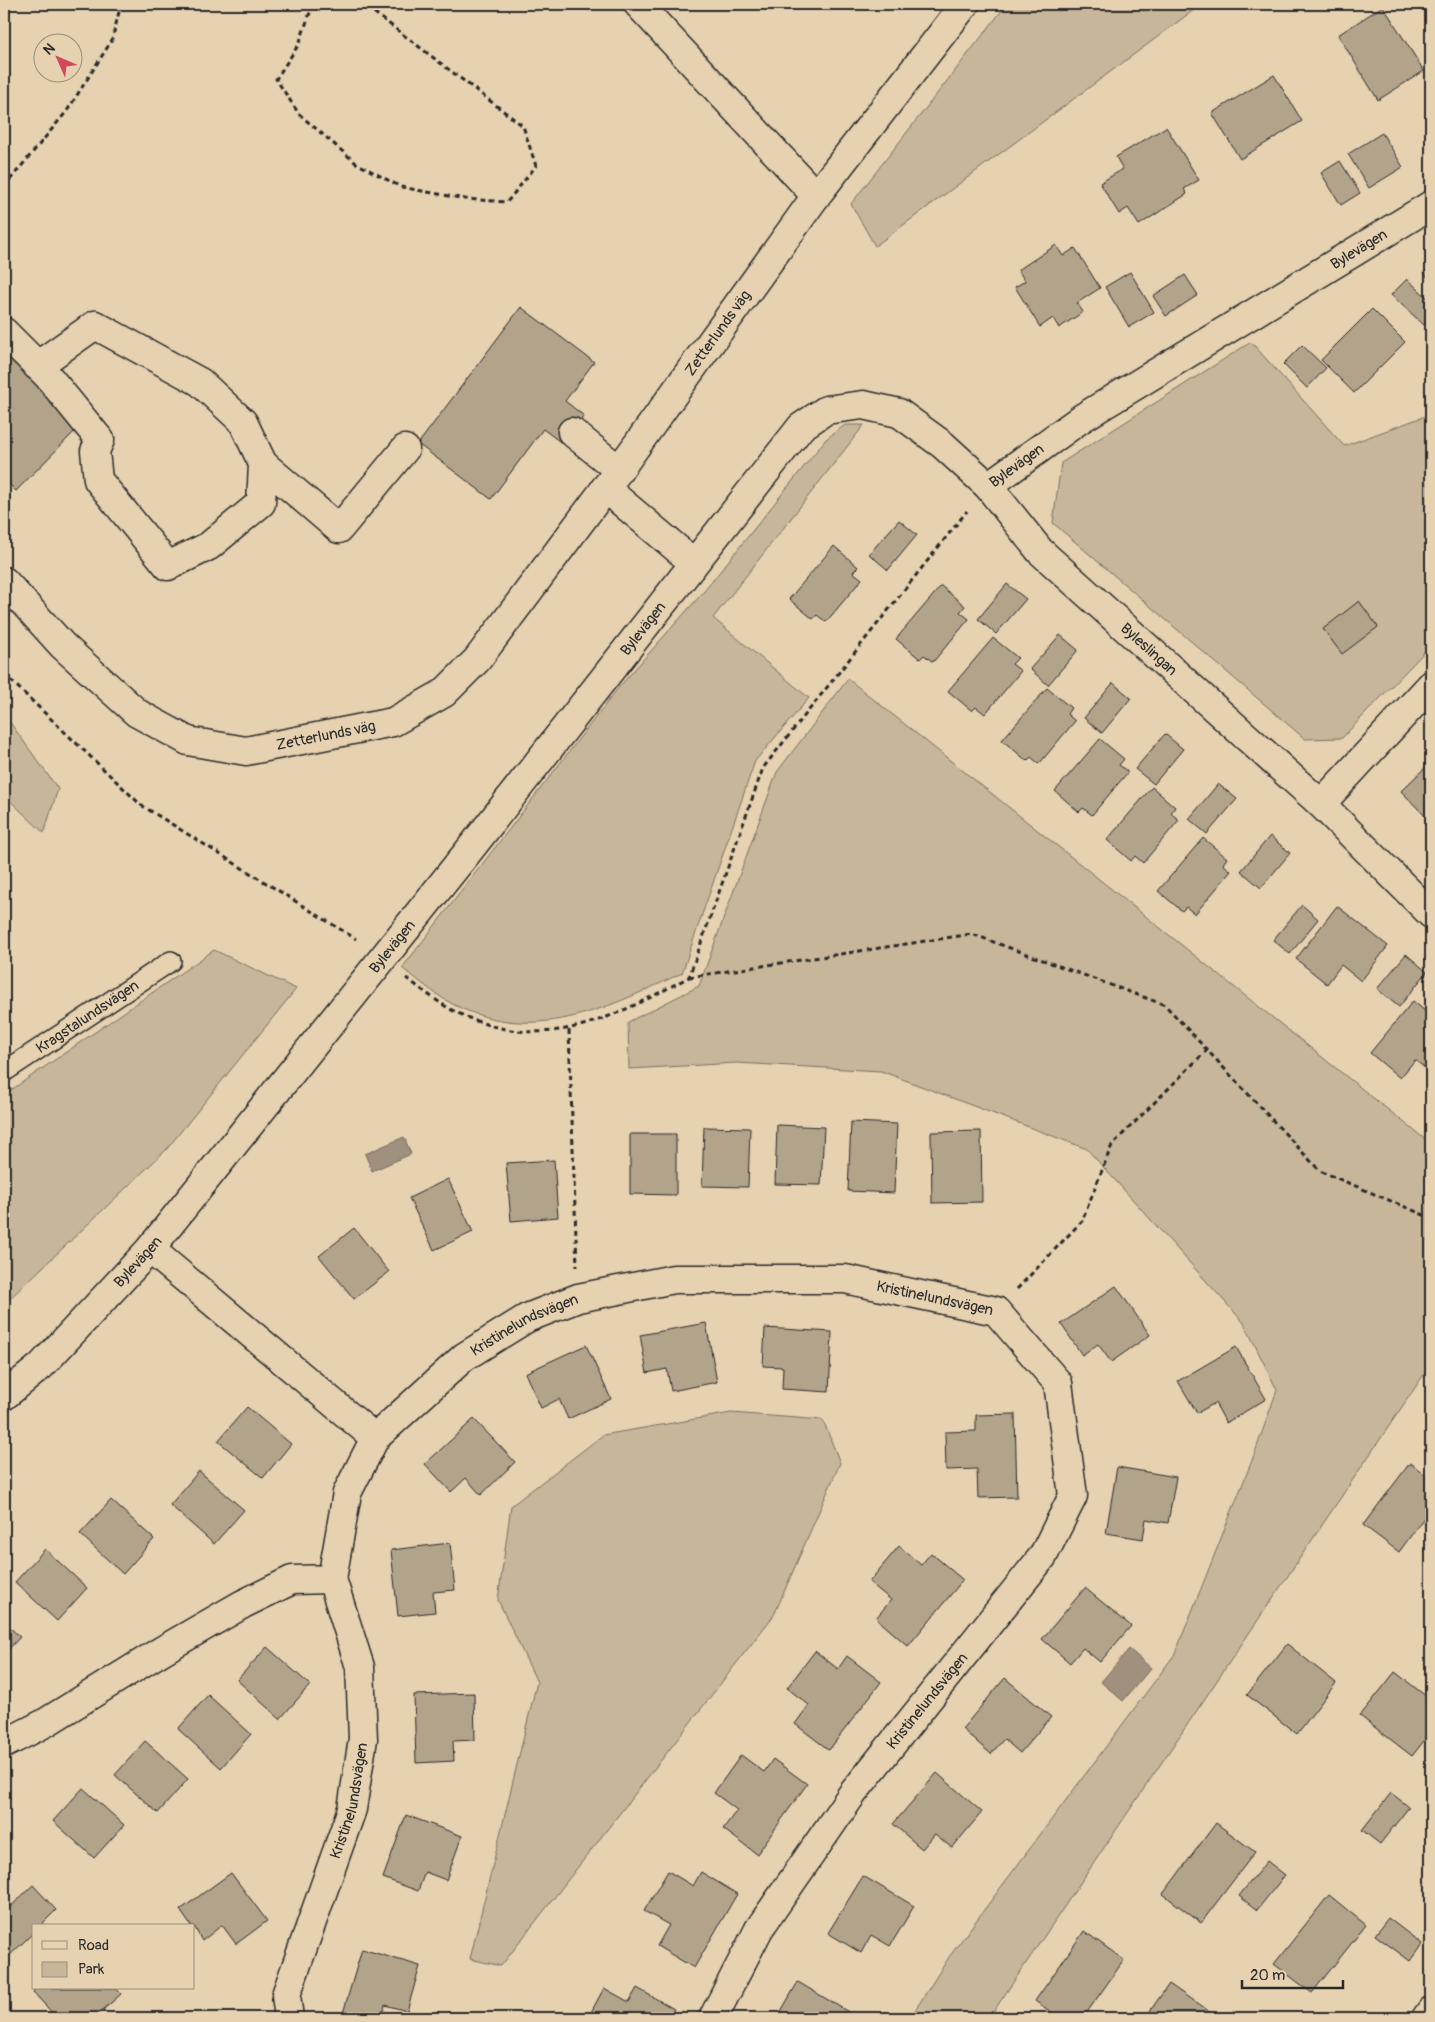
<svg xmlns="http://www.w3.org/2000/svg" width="1435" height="2022" font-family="Pangolin,sans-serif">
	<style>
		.green { fill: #c7b69a; stroke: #797062 }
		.water { fill: #9f917d; stroke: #71685c }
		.building { fill: #b2a38b; stroke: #2b2b2b }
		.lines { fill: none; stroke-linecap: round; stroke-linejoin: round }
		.service-casing { stroke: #2b2b2b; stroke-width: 22 }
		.minor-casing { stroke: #2b2b2b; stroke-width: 31 }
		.path { stroke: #2b2b2b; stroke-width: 3; stroke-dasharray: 5 4; stroke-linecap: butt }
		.service { stroke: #e6d1b0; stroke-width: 19 }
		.minor { stroke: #e6d1b0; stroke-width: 28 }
		.labels { text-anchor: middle; stroke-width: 5; stroke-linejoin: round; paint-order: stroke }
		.street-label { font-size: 15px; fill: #2b2b2b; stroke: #e6d1b0 }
	</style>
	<rect width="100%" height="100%" fill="#e6d1b0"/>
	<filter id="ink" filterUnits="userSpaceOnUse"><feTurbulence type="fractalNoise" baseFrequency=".02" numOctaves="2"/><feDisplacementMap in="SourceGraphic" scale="10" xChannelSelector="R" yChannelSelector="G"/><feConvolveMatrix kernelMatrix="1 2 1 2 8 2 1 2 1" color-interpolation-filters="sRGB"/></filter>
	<g filter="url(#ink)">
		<g class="green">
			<polygon points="1007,4 1202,4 875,246 851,204"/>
			<polygon points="1251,342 1344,446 1431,414 1431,645 1342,738 1305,739 1053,523 1061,463"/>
			<path d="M 845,425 L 864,425 L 713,618 L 809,698 L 755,761 L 682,973 C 610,1007 541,1042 463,1009 C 441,1000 421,982 402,968 L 619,687 L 706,589 L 826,439 Z"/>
			<polygon points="848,679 1431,1144 1431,1364 989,2018 910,2018 949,1957 1175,1654 1253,1458 1277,1390 1244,1323 1087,1149 881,1071 737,1063 629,1069 628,1022 699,986 777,772"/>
			<polygon points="4,714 58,789 44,833 4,795"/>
			<polygon points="214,950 296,989 166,1150 4,1304 4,1095"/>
			<polygon points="731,1413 823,1420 840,1463 774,1615 501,1966 470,1959 537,1682 498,1600 511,1506 603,1435"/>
		</g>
		<g class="water">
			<polygon points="404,1137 411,1154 372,1171 365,1154"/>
			<polygon points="1129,1649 1151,1668 1123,1701 1101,1682"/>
		</g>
		<g class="building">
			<polygon points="1383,6 1424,71 1378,100 1338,35"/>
			<polygon points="1274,75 1302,121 1240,159 1212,113"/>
			<polygon points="1166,127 1199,180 1184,189 1187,194 1139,225 1128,208 1119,214 1100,183 1123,169 1116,157"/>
			<polygon points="1382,133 1403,167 1369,188 1348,154"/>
			<polygon points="1340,161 1360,193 1341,205 1321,173"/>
			<polygon points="1056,245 1063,256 1075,248 1100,288 1077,303 1083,312 1059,328 1053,318 1040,327 1015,287 1025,281 1018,270"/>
			<polygon points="1431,267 1431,283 1424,272"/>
			<polygon points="1130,272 1154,312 1129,327 1105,287"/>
			<polygon points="1185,275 1198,295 1166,316 1153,296"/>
			<polygon points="1407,279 1431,301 1431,318 1424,325 1391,295"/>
			<polygon points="521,307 594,362 565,401 584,416 563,444 543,429 491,499 418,444"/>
			<polygon points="1372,309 1405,342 1354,393 1321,360"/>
			<polygon points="1302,345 1326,368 1307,388 1283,364"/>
			<polygon points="4,353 79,427 16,491 4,479"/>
			<polygon points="899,520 917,535 888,570 869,554"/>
			<polygon points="834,546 858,567 853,572 862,579 826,622 817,615 813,619 789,599"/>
			<polygon points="1007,584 1026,599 996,634 978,619"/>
			<polygon points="941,586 965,606 960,612 969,619 933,662 924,655 920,659 896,639"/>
			<polygon points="1359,601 1378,627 1342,654 1323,629"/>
			<polygon points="1060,635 1078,650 1048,685 1030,669"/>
			<polygon points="993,638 1018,658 1012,664 1021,671 985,714 976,707 972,711 948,691"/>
			<polygon points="1113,683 1131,698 1102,733 1084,718"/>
			<polygon points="1047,688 1071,708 1067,714 1075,721 1039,764 1031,757 1027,761 1002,740"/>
			<polygon points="1165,734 1183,749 1154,784 1135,769"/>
			<polygon points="1100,739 1124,759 1119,765 1128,772 1092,815 1083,808 1079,812 1055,791"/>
			<polygon points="1431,762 1431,816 1428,819 1401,791"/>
			<polygon points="1218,784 1237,799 1207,834 1189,819"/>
			<polygon points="1152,787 1175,807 1171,813 1179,820 1143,863 1135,856 1131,861 1107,840"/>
			<polygon points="1270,836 1290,853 1261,888 1241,871"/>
			<polygon points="1203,838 1227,858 1223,864 1231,871 1195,914 1186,907 1182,911 1158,891"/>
			<polygon points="1302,905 1318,919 1290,954 1273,940"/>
			<polygon points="1337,906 1388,946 1361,981 1341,965 1327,984 1296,959"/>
			<polygon points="1406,954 1427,972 1399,1007 1377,989"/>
			<polygon points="1413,1001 1431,1016 1431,1073 1415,1060 1400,1078 1370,1053"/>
			<polygon points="851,1122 897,1124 894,1193 848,1191"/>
			<polygon points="777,1125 824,1127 821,1185 775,1184"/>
			<polygon points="704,1127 750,1128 748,1187 702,1186"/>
			<polygon points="981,1131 982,1202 932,1203 931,1132"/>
			<polygon points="630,1134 676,1134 676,1195 630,1194"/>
			<polygon points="554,1160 558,1217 511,1221 506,1163"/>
			<polygon points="448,1179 473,1232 434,1250 409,1198"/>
			<polygon points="354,1228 389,1272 354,1299 319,1256"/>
			<polygon points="1116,1286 1150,1335 1111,1362 1098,1344 1082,1355 1061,1324"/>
			<polygon points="706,1323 717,1382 671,1391 667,1369 647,1373 640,1335"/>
			<polygon points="765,1328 832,1332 829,1392 782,1389 783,1367 763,1366"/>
			<polygon points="586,1345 611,1399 568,1419 559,1399 541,1408 525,1373"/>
			<polygon points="1236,1347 1266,1399 1226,1423 1215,1403 1197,1413 1178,1381"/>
			<polygon points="247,1407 291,1444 263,1478 218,1441"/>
			<polygon points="1015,1414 1017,1497 978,1498 977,1469 946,1470 945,1432 976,1431 976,1415"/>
			<polygon points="474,1419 515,1462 481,1495 466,1478 451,1492 425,1464"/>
			<polygon points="1410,1463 1431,1479 1431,1508 1399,1552 1363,1525"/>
			<polygon points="1117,1467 1176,1477 1168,1523 1146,1519 1143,1539 1106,1533"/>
			<polygon points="199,1471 244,1510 214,1544 170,1505"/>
			<polygon points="111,1500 154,1539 123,1574 80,1534"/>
			<polygon points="450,1543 455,1590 433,1592 435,1612 398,1616 391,1550"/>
			<polygon points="899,1546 921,1565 931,1553 963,1580 908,1646 876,1618 891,1600 869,1582"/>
			<polygon points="45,1549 87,1588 57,1621 15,1582"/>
			<polygon points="1085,1588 1131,1626 1100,1662 1083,1648 1070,1663 1042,1639"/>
			<polygon points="4,1622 20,1637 4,1654"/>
			<polygon points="1287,1644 1336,1683 1297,1734 1247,1695"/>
			<polygon points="267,1647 310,1685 280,1719 237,1680"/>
			<polygon points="815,1651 838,1669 847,1656 881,1682 829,1750 795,1724 809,1705 787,1688"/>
			<polygon points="1395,1672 1431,1700 1431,1732 1412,1756 1360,1716"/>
			<polygon points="1005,1678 1051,1717 1020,1753 1004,1739 991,1754 962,1729"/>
			<polygon points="474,1693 475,1740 453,1741 454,1761 416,1763 414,1695"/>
			<polygon points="208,1695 251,1734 221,1768 178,1729"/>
			<polygon points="145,1741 188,1779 158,1813 115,1775"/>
			<polygon points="741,1755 764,1772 773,1759 807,1784 757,1854 723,1829 737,1810 714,1793"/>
			<polygon points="937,1773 982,1812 952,1848 935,1834 922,1849 893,1824"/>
			<polygon points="83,1788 124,1825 94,1858 53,1821"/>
			<polygon points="1391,1793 1409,1807 1380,1844 1362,1830"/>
			<polygon points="406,1815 462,1836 446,1880 425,1872 418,1891 383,1878"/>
			<polygon points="1216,1823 1255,1852 1201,1923 1163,1894"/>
			<polygon points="1267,1861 1285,1875 1257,1910 1239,1896"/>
			<polygon points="668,1871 693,1886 701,1872 737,1894 694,1968 657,1946 669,1925 644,1911"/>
			<polygon points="231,1873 267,1921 236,1944 222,1925 202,1941 194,1926 191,1926 180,1910"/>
			<polygon points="863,1876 914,1906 890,1946 871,1935 861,1953 828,1933"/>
			<polygon points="33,1885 56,1910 40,1926 34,1926 34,1932 4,1961 4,1913"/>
			<polygon points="1329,1895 1366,1925 1312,1993 1274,1964"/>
			<polygon points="1388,1918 1422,1944 1410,1961 1375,1935"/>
			<polygon points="1084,1931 1124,1960 1083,2018 1060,2018 1035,2001"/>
			<polygon points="362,1949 420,1966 407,2011 385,2005 382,2018 361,2018 343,2013"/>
			<polygon points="798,1982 850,2013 847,2018 777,2018"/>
			<polygon points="1169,1984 1212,2014 1209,2018 1145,2018"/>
			<polygon points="36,1988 116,1988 121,1994 94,2018 57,2018 33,1992"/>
			<polygon points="604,1988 629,2002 637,1988 674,2009 669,2018 588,2018"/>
		</g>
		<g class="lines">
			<defs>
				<g id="service">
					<path id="s1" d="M 4,1072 L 171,961"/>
				</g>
				<g id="minor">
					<polyline points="816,196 965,4"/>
					<polyline points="4,332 47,375 100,440 95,451 98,480 168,566 209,546 261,503 263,464 243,422 200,382 95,325 37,366"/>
					<polyline points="572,432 619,470"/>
					<polyline points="263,464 339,529 405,449"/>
					<path id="s2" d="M 988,486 L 1040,551 L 1321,804"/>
					<polyline points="605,488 694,563"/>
					<path id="s3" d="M 4,581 L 63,646 L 137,713 L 188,741 L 246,751 L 393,722 L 444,693 L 477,660 L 619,470 L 816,196 L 638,4"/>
					<polyline points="1431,685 1321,804 1431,914"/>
					<path id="s4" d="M 4,1396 L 41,1366 L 150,1249 L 471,848 L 801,427 L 826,410 L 863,405 L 899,413 L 943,445 L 988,486 L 1082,418 L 1431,205"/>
					<path id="s5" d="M 375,1438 L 464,1357 L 527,1318 L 578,1298 L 674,1279 L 845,1279 L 996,1311 L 1058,1383 L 1073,1496 L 1043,1556 L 853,1793 L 759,1929 L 713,2018"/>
					<polyline points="4,1744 45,1723 163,1650 243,1604 292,1580 332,1579 347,1493 375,1438 150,1249"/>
					<path id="s6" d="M 289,2018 L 286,1995 L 352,1809 L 363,1739 L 360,1667 L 332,1579"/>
					<polyline points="1426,2018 1431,2011"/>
				</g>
			</defs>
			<use href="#service" class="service-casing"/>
			<use href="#minor" class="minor-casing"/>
			<g class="path">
				<polyline points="313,4 299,44 276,79 299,114 356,163 401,187 465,199 507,202 536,166 523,126 363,4"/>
				<polyline points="4,187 67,111 112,40 121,4"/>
				<polyline points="4,674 141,805 356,939"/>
				<polyline points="689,977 972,934 1165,1005 1320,1171 1431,1218"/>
				<path d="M 406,978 C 422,989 439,1004 456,1012 C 545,1056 610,1019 689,977 L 763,768 L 967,511"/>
				<polyline points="569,1030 577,1267"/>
				<polyline points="1017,1289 1082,1221 1112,1145 1207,1050"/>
			</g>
			<use href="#service" class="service"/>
			<use href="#minor" class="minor"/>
		</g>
	</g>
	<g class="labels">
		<g class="street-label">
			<text dy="5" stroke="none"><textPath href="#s4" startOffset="1916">Bylevägen</textPath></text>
			<text dy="5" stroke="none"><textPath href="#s3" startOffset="966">Zetterlunds väg</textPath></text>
			<text dy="5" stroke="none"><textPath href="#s4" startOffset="1511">Bylevägen</textPath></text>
			<text dy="5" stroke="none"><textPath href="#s4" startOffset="1000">Bylevägen</textPath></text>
			<text dy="5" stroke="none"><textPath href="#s2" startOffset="230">Byleslingan</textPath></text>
			<text dy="5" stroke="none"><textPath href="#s3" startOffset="386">Zetterlunds väg</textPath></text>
			<text dy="5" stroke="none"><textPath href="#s4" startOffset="595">Bylevägen</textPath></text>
			<text dy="5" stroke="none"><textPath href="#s1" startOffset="100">Kragstalundsvägen</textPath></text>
			<text dy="5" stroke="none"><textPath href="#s4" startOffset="190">Bylevägen</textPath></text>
			<text dy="5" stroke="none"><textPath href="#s5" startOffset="610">Kristinelundsvägen</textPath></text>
			<text dy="5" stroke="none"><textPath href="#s5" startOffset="189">Kristinelundsvägen</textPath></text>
			<text transform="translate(927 1701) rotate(-51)" y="5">Kristinelundsvägen</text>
			<text dy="5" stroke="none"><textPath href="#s6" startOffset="228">Kristinelundsvägen</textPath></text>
		</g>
	</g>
	<rect width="1435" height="2022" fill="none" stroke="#e6d1b0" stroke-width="20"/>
	<rect x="10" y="10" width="1415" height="2002" fill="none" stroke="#2b2b2b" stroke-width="2" filter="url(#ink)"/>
	<rect x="32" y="1924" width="162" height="65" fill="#e6d1b0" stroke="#9b8f7b"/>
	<rect x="42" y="1941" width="25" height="8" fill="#e6d1b0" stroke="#9b8f7b"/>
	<text x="78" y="1950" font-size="15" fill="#2b2b2b">Road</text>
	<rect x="42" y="1962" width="25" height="15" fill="#c7b69a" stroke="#9b8f7b"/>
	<text x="78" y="1974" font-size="15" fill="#2b2b2b">Park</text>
	<g transform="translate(58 58) rotate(315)"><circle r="24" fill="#e6d1b0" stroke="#9b8f7b"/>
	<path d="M0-4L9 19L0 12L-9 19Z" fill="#d1495b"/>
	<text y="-8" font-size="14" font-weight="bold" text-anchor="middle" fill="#2b2b2b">N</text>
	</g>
	<path d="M1242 1980v8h101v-8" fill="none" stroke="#2b2b2b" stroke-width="2.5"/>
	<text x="1250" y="1980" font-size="15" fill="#2b2b2b" stroke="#e6d1b0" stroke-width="4" paint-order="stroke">20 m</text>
</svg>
